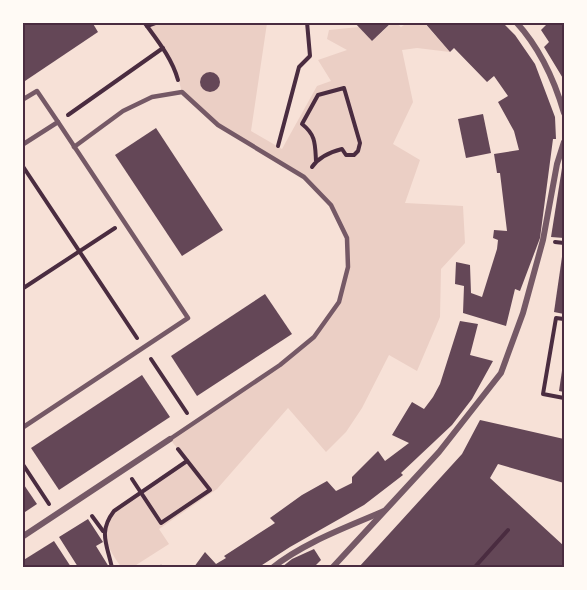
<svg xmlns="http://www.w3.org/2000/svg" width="587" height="590" font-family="'IBM Plex Sans',sans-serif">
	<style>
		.green { fill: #ebcfc5 }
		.building { fill: #644757 }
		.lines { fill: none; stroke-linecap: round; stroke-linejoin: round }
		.path { stroke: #4a2c40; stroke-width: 4 }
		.service { stroke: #755966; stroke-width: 4.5 }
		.minor { stroke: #755966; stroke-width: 6 }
		.neatline { fill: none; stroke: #4a2c40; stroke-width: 2 }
	</style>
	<rect width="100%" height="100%" fill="#f7e1d7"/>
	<path class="green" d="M 144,23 L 267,23 L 251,131 L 282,149 L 317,86 L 331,81 L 318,60 L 347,50 L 327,39 L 329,30 L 359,27 L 372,41 L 392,23 L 396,23 L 401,27 L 407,23 L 424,23 L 450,52 L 417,48 L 402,50 L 413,102 L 393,144 L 420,160 L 405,203 L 463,206 L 465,243 L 441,269 L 440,317 L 417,371 L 389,355 L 362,408 L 346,432 L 326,452 L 288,408 L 217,489 L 159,529 L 169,544 L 133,567 L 121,567 C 108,548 98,533 114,511 L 187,461 L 170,439 L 280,365 L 314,337 L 339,302 L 348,267 L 347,238 L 331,205 L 304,177 L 218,125 L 182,92 L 176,71 Z"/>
	<g class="building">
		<polygon points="22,22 92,22 98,32 22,83"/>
		<polygon points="354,22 392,22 372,41"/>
		<polygon points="424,22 502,22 515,35 535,64 555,117 556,139 553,139 540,238 520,291 515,289 506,326 463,313 464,286 455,284 456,262 470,265 471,293 482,297 497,249 498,240 493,238 494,230 507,231 500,173 497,173 494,154 519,150 514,131 498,102 508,96 494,76 487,82 454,48 450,52"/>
		<polygon points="549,22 564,22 564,80 544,47 549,42 541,30"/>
		<circle cx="210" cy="82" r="10"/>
		<polygon points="483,114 491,153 466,158 458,119"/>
		<polygon points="156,128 223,230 182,256 115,155"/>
		<polygon points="564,167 564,238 551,237 562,168"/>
		<polygon points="563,250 564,250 564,314 554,312"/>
		<polygon points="265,294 292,334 197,396 171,356"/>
		<polygon points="460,321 478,324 470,355 493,361 472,399 452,425 401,473 403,475 364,505 290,547 259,567 194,567 205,552 216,564 226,558 224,556 275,523 270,518 302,495 327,481 336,491 352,483 352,477 378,451 385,461 409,443 392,435 412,402 424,409 433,397 440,384"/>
		<polygon points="563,364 564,364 564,392 559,391"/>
		<polygon points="142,375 170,417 59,490 31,448"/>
		<polygon points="480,420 564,439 564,483 498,464 490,478 564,546 564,567 359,567 462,454"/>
		<polygon points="22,482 37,504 22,514"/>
		<polygon points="88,519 103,542 96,546 109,567 78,567 59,537"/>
		<polygon points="54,541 71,567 22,567 22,561"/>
		<polygon points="314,549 321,560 314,567 282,567 292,559"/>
	</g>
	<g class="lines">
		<g class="path">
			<path d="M 144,22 C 157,40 172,58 178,80"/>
			<polyline points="190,22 194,22"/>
			<polyline points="147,26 158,22"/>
			<polyline points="68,115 163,48"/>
			<polyline points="278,146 299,67 310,56 307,22"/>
			<polyline points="22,165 137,338"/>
			<path d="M 312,167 C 319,157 330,152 342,149 L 346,155 L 354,155 L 358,151 L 360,143 L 344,88 L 318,95 L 302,124 C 316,135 315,144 316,161"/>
			<polyline points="555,242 564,243"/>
			<polyline points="22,289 115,228"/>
			<polyline points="564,319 556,318 543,394 564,398"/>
			<polyline points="151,359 187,413"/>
			<polyline points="22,463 49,504"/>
			<polyline points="132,479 161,523 210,490 178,449"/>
			<polyline points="92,516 103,531"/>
			<path d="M 112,568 C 107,544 98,532 114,511 L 187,461"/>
			<polyline points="474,568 508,530"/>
		</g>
		<g class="service">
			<polyline points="22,100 37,91 58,122"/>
			<polyline points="22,145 58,122 188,318 22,428"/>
			<polyline points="74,147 123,111 152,97 182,92 218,125 304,177 331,205 347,238 348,267 339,302 314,337 280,365 170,439"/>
			<polyline points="161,568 161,567"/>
		</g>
		<g class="minor">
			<path d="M 516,22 C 539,47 555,82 564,113"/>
			<polyline points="22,537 170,439"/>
			<path d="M 272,568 C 305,542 345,528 384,511"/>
			<polyline points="332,568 439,452 501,373 523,313 543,240 557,164 564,142"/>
		</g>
	</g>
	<rect width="587" height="590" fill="none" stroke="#fffaf5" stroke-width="48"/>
	<rect x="24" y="24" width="539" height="542" class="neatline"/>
</svg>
